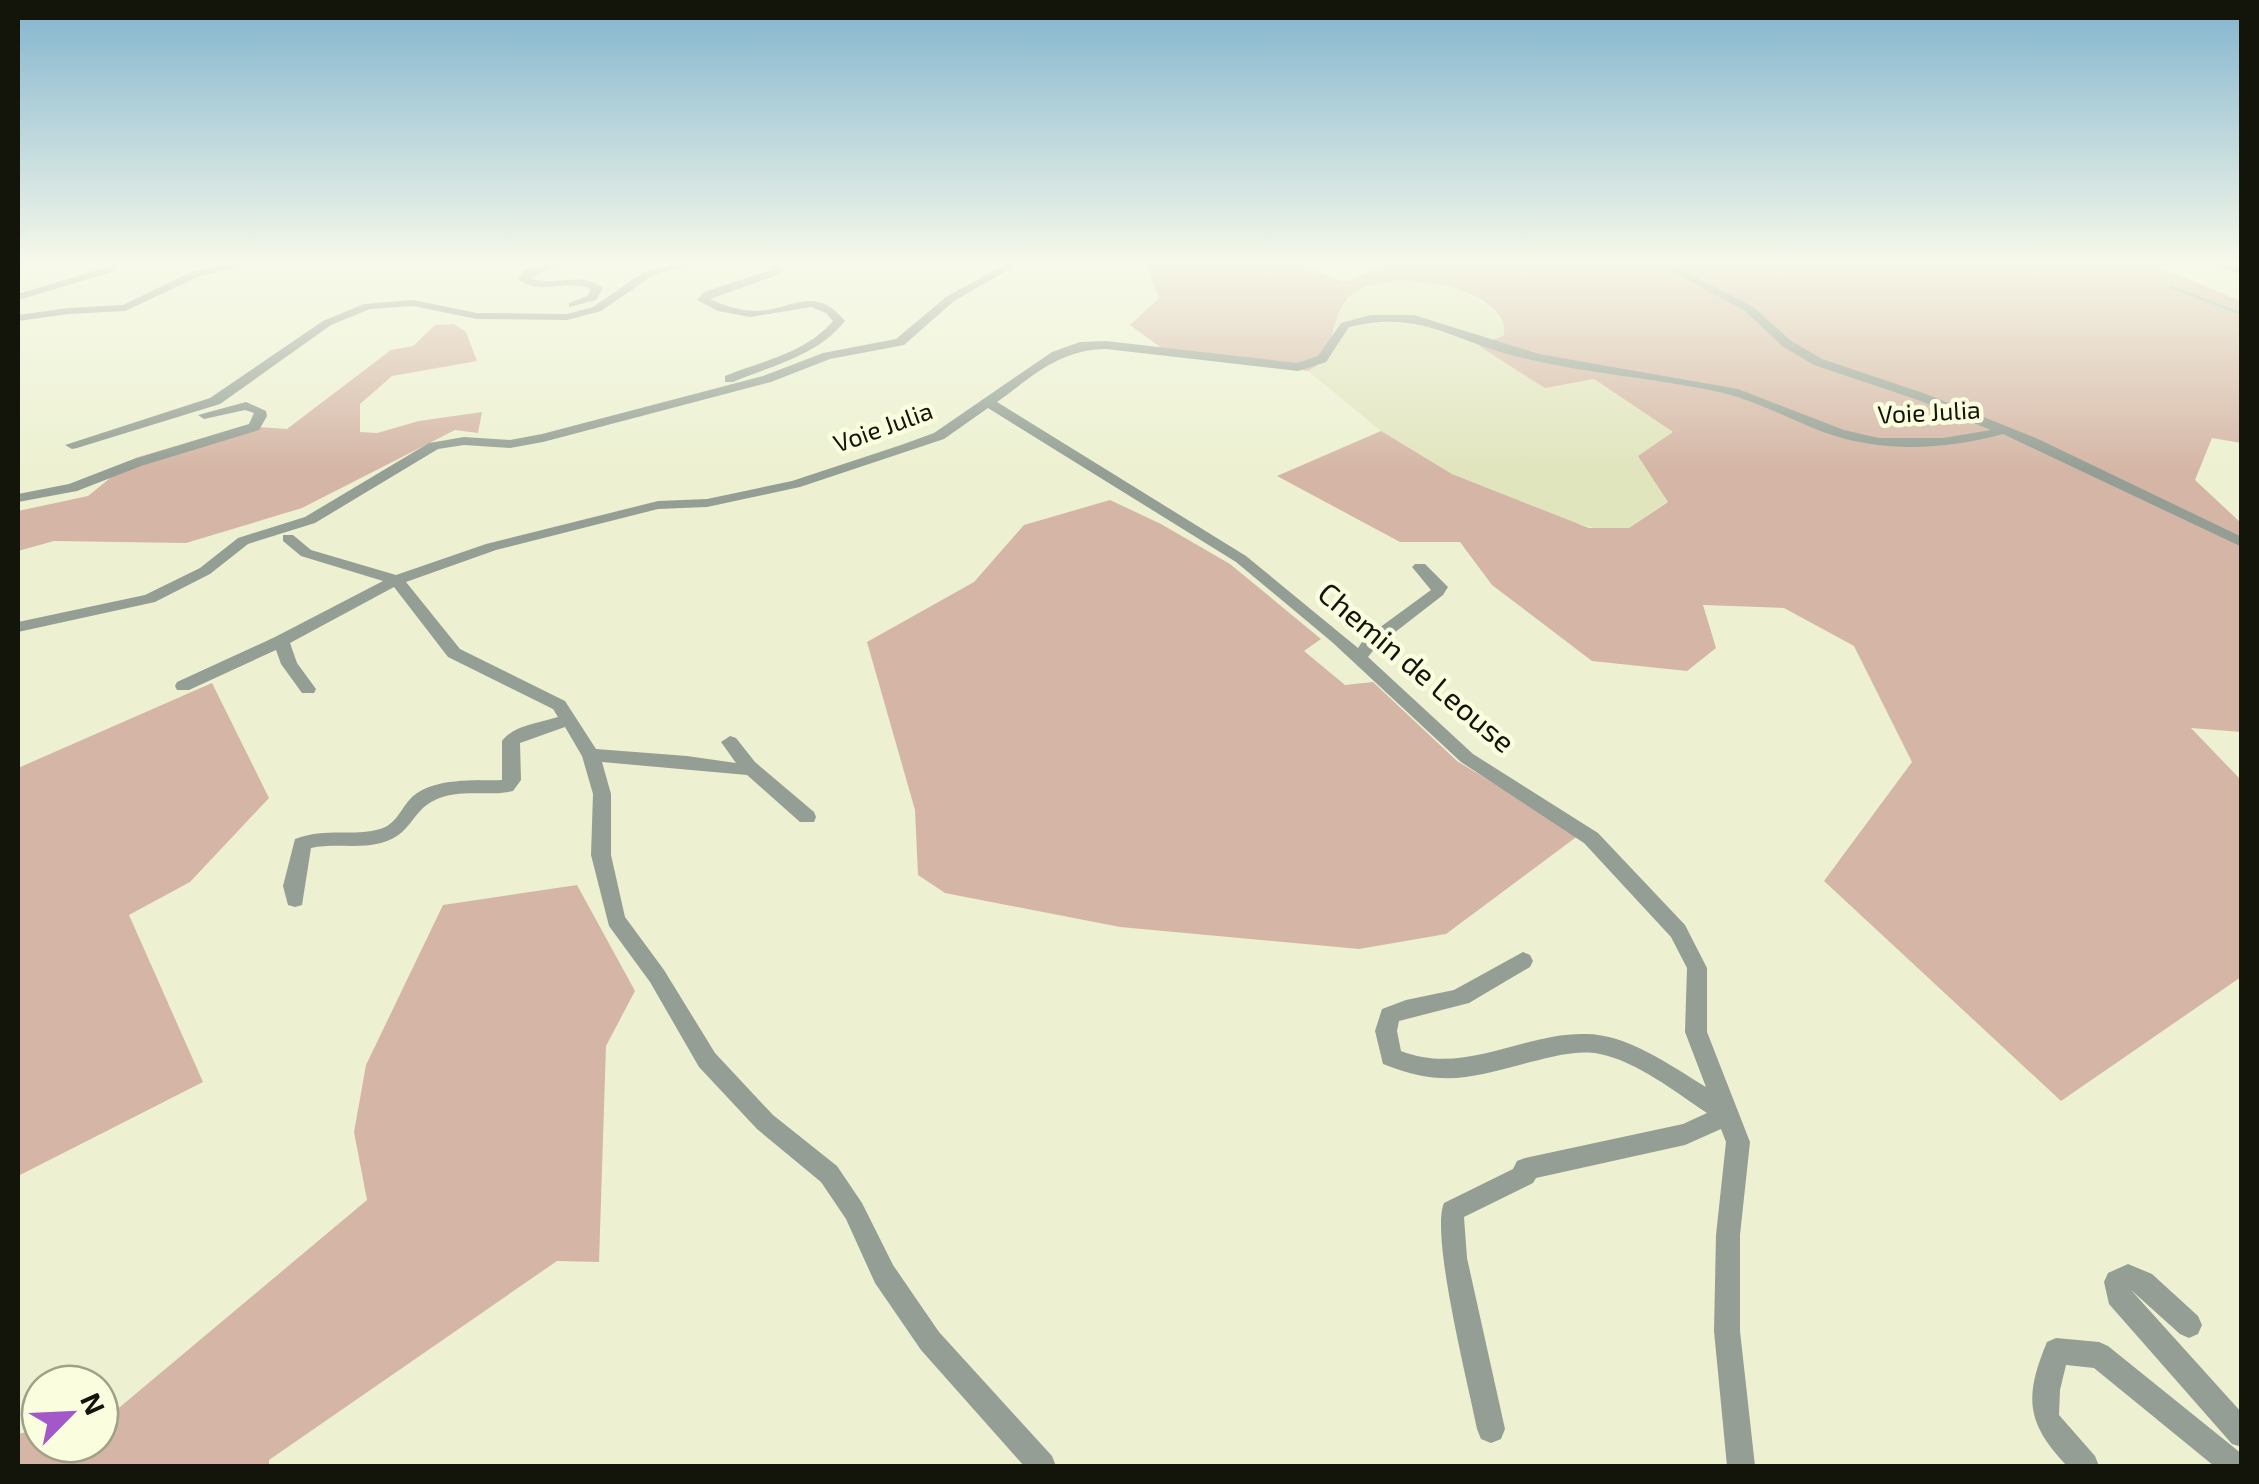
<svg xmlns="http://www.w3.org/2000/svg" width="2259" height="1484" font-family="'Exo 2',sans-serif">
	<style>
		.built { fill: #e1e5be }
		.green { fill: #d5b6a6 }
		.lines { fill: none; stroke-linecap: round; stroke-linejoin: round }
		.stream { stroke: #86b5a8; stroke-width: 2.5 }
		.minor { fill: #949e94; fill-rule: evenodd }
		.labels { text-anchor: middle; stroke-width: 9; stroke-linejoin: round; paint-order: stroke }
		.far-street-label { font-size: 25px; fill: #14150a; stroke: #fbfede }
		.street-label { font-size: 30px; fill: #14150a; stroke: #fbfede }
	</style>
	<rect width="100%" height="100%" fill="#edf1d1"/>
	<polygon class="built" points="1392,279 1427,282 1465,293 1494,311 1506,329 1504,335 1481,345 1545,388 1594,379 1674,433 1668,501 1629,528 1602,530 1576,523 1452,474 1381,431 1308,371 1328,358 1337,313 1349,295 1377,281"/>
	<g class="green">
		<path d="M 1145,263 L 1295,263 L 1344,282 L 1391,263 L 2149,263 L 2241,301 L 2241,443 L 2212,438 L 2195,480 L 2241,523 L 2241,732 L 2191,728 L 2241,780 L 2241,977 L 2061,1101 L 1824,881 L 1912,762 L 1854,646 L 1784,608 L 1703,605 L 1716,648 L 1687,671 L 1592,661 L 1492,585 L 1460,542 L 1400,542 L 1277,476 L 1381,431 L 1452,474 L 1589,528 L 1629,528 L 1668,502 L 1638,456 L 1673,432 L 1594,379 L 1545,388 L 1479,346 L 1504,335 C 1512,286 1376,262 1347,299 C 1334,315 1332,338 1328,358 L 1308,371 L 1163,349 L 1130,325 L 1159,298 Z"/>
		<polygon points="454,324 466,332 477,361 392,376 360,404 360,432 377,433 419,421 482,412 478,433 455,430 302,508 186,543 54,541 18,551 18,511 88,496 135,458 243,426 287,429 391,350 413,346 435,325"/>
		<polygon points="1110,500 1161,524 1230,564 1321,639 1304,651 1345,685 1373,682 1457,761 1579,835 1446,934 1359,949 1120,927 945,893 918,875 915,810 867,642 974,582 1024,525"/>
		<polygon points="212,683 269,798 190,882 129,915 203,1082 18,1176 18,768"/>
		<polygon points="577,885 635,991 606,1046 599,1262 557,1261 269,1460 269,1466 18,1466 18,1434 40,1429 40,1444 100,1444 100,1415 114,1412 367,1200 354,1132 366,1065 443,905"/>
	</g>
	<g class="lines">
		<polyline class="stream" points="2171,287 2242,314"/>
		<g class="minor">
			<polygon points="108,263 119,263 112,272 18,300 18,294 104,268"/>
			<polygon points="237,263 258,263 200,276 125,311 68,314 18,321 18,315 68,308 123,305 193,271"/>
			<path d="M 548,263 L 563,263 L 530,278 C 554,288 580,270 603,288 L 596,300 L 569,307 L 569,303 L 587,296 L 591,289 C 567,278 541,297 517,279 L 524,271 Z"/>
			<polygon points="679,263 695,263 652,276 601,311 567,320 477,319 413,306 370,309 331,325 220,404 77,448 72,449 65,445 210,398 323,321 364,304 413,300 477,313 567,314 593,307 644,272"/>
			<path d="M 763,263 L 775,263 L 783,269 L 780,274 L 710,299 C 725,306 740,311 757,311 C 794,309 815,284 845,321 C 817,356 773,365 733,382 L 725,382 L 725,376 C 762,361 806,353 833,321 L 826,313 L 811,307 L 750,317 L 718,311 L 697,300 L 704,292 L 772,270 Z"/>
			<polygon points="1008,263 1020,263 954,301 904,345 830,359 771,382 543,442 510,448 464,445 438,449 315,523 248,544 210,574 155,602 18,632 18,622 145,595 200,568 238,538 305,517 429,443 464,437 510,440 542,434 763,376 823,353 896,339 946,297"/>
			<path d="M 1656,263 L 1669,263 L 1753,307 L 1790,340 L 1822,359 L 1926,394 L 2036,438 L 2242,537 L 2242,547 L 2003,434 C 1943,450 1881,453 1823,432 C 1787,418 1753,399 1715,391 C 1647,377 1578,373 1511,355 C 1448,338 1419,310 1349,327 L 1326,362 L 1298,371 L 1106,349 C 1058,350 1035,375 997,402 L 1246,556 L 1358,648 L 1364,639 L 1431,590 L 1412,567 L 1415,564 L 1425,564 L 1448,587 L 1443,595 L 1376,647 L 1368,657 L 1473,754 L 1598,833 L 1685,925 L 1707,968 L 1707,1032 L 1750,1142 L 1740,1235 L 1740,1331 L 1755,1466 L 1727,1466 L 1714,1331 L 1716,1235 L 1726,1142 L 1721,1129 L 1685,1145 L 1536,1178 L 1533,1183 L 1464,1217 L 1467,1258 L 1505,1429 L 1501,1439 L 1491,1443 L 1481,1439 L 1477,1429 C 1469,1387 1430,1235 1444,1203 L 1513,1169 L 1517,1161 L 1525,1158 L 1683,1124 L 1707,1113 C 1675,1092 1638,1062 1600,1054 C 1580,1050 1559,1055 1539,1060 C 1476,1075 1448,1090 1383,1064 L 1375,1031 L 1382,1009 L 1406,1000 L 1454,990 L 1523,952 L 1530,955 L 1533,961 L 1530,967 L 1469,1003 L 1399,1021 L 1397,1031 L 1401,1051 C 1465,1076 1521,1033 1585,1034 C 1628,1034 1671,1066 1706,1087 L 1685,1032 L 1687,968 L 1671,937 L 1584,843 L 1461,762 L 1332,642 L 1236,562 L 988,408 L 944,439 L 800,487 L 707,507 L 658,509 L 496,550 L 406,582 L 460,649 L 565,701 L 596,749 L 687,756 L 736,763 L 721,742 L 730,736 L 736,738 L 755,762 L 814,812 L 816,817 L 814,822 L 800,822 L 747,775 L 602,762 L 611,794 L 611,855 L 625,917 L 664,970 L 715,1053 L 773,1115 L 837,1166 L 862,1203 L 893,1265 L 939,1332 L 1052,1456 L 1056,1466 L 1024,1466 L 921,1350 L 875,1283 L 846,1219 L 821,1182 L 757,1129 L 699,1067 L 650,982 L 609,926 L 591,855 L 593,794 L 582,756 L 565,727 L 520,743 L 521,780 L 513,791 C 488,797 459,788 435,800 C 411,811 412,835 381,843 C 358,849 334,843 311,848 L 302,905 L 295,907 L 288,905 L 283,886 L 295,839 C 327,827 352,837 380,829 C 396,825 401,808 412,797 C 435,777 474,781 502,780 L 502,741 C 514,725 539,723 558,717 L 553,709 L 448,657 L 394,587 L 290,643 L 297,663 L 316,689 L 314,693 L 302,693 L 281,664 L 276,650 L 189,690 L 177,690 L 175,686 L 177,682 L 275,637 L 383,581 L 301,556 L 283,541 L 283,535 L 293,535 L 311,550 L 396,575 L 486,544 L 658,501 L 707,499 L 792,481 L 901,445 L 934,433 L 1052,352 L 1080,342 L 1106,341 L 1297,363 L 1318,356 L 1341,323 L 1371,315 L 1414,315 L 1539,354 L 1738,389 L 1844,430 L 1879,438 L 1943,438 L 1991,430 L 1918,400 L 1814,365 L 1782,346 L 1745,311 Z"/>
			<polygon points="2209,263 2224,263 2242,268 2242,275"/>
			<polygon points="246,402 266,411 267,416 259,430 141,466 77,491 18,502 18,494 69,484 131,460 249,424 254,413 245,410 204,419 198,415"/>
			<polygon points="2128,1264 2152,1274 2198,1316 2202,1325 2198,1334 2189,1338 2180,1334 2131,1290 2242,1413 2242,1447 2232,1444 2109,1304 2104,1282 2108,1273"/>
			<path d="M 2056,1338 L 2099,1342 L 2108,1346 L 2242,1454 L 2242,1466 L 2214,1466 L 2094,1368 L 2066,1365 L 2060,1390 L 2059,1415 L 2095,1456 L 2099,1466 L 2067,1466 C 2026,1423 2024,1397 2047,1342 Z"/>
		</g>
	</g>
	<linearGradient id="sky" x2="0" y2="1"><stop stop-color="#81b4ce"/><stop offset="0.56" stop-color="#f7f9ea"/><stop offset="1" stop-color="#f7f9ea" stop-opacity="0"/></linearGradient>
	<rect width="2259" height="470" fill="url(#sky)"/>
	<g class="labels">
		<g class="far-street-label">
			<text transform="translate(1929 412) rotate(-3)" y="9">Voie Julia</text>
			<text transform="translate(883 427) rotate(-20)" y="9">Voie Julia</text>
		</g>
		<g class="street-label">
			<text transform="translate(1416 668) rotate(40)" y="10">Chemin de Leouse</text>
		</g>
	</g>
	<rect width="2259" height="1484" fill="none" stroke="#14150a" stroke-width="40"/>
	<g transform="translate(70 1414) rotate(66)"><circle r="48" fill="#fbfede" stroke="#9fa189" stroke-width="2.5"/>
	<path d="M0-8L18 38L0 25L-18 38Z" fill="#a358ca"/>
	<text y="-15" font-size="28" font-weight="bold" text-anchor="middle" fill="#14150a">N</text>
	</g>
</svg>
